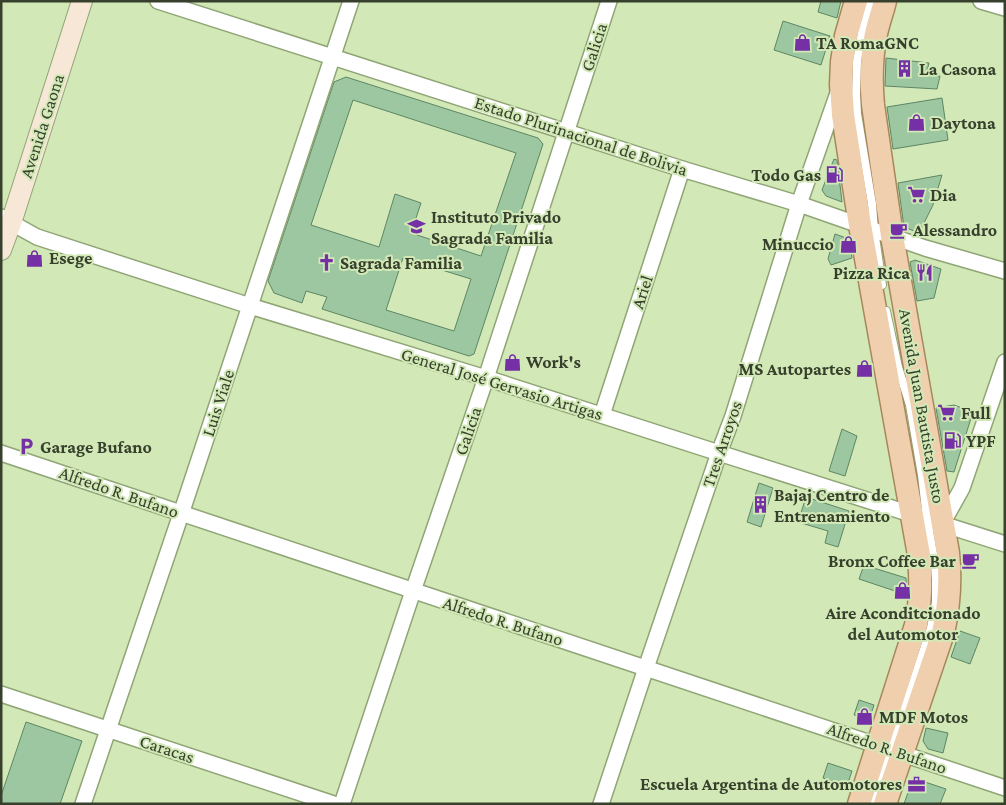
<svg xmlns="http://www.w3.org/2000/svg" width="1006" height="805" font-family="'Crimson Pro',serif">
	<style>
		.building { fill: #9cc7a0; stroke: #5e8663; fill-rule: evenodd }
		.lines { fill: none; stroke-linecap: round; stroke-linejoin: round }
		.lane-casing { stroke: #90a576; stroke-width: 10 }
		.street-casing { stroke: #90a576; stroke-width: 18 }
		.secondary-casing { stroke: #90a576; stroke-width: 22 }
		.primary-casing { stroke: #a7885d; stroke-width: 25 }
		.lane { stroke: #fff; stroke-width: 8 }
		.street { stroke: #fff; stroke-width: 15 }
		.secondary { stroke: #f7e7d6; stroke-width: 20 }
		.primary { stroke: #efcfad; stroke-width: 22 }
		.labels { text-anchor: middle; stroke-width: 4; stroke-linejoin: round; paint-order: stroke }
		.poi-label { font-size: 18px; font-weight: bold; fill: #37402c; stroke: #d2e9b7; text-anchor: start }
		.street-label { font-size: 18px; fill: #37402c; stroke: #d2e9b7 }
	</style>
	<rect width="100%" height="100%" fill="#d2e9b7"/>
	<g class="building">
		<polygon points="821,1 841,1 837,18 818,12"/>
		<polygon points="783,21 830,36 821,65 774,50"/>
		<polygon points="886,58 929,63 926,75 940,76 937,89 885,86"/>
		<path d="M 346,77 L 538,138 L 543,144 L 474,354 L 469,356 L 322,309 L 327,297 L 306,291 L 302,303 L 274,293 L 268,281 L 334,82 ZM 353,100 L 516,153 L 481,256 L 411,233 L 421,203 L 395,194 L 379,247 L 311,225 ZM 403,258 L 471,279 L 454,331 L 386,310 Z"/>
		<polygon points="942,98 948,140 893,149 887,107"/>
		<polygon points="834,159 837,160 842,202 826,196 822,190"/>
		<polygon points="942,175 933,205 919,233 904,227 898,183"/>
		<polygon points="835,234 849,239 852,258 831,265 828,259"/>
		<polygon points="915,260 941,269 934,298 917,301 910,262"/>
		<polygon points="954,405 973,412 954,472 947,471 936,408"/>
		<polygon points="842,429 857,436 845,476 829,471"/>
		<polygon points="759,483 773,488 761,527 747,522"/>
		<polygon points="806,497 849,511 838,547 825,543 828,531 798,522"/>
		<polygon points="864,565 906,578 907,595 859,579"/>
		<polygon points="960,631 980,638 970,664 951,657"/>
		<polygon points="859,700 874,705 870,717 865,718 854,715"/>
		<polygon points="26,722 82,741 60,804 1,804 1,796"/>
		<polygon points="926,728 948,733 943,753 928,749 923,741"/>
		<polygon points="828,763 852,771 847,786 823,778"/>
		<polygon points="913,778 946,789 940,804 904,804"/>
	</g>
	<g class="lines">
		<defs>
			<g id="lane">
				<polyline points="871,1 863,27 857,61 856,95 857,114 872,204 874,230 882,285"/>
				<polyline points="873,804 931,628 936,602 936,580 935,565 927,519 922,475 910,405 898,367 886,311"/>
			</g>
			<g id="street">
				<polyline points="158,1 682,169 799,204 925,248 1005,271"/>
				<polyline points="981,1 1005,8"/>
				<polyline points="1,217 37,237 250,306 486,378 719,453 1005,544"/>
				<polyline points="602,415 682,169"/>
				<polyline points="1,453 1005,788"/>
				<polyline points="942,524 962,488 1005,362"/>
				<polyline points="1,694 334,804"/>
				<polyline points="83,804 181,514 351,1"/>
				<polyline points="342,804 413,591 486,378 609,1"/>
				<polyline points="601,804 646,668 719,453 733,416 799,204 838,93"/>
			</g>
			<polyline id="secondary" points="1,250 11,223 82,1"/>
			<g id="primary">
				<path d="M 856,1 L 846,36 L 842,62 L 841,84 L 843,115 L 860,225 L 919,555 C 921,582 921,599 916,625 L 859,804"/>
				<path d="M 885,1 C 882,14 877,26 875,39 C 871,61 871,83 873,105 L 892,236 L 948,553 C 951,581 949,606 943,633 L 885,804"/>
			</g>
		</defs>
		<use href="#lane" class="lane-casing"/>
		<use href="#street" class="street-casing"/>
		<use href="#secondary" class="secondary-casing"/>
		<use href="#primary" class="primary-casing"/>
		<use href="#lane" class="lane"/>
		<use href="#street" class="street"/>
		<use href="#secondary" class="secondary"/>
		<use href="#primary" class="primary"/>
	</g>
	<defs>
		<symbol id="shop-bare" viewBox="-9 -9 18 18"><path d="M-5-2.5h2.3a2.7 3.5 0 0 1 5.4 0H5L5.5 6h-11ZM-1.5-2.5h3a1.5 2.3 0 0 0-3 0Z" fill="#7430a4" stroke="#d2e9b7" stroke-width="2.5" paint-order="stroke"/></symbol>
		<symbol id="building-bare" viewBox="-9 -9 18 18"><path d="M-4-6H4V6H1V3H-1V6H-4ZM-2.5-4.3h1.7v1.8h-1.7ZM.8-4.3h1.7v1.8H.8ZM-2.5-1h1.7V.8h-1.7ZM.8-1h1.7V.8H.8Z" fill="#7430a4" stroke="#d2e9b7" stroke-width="2.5" paint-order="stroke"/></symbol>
		<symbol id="fuel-bare" viewBox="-9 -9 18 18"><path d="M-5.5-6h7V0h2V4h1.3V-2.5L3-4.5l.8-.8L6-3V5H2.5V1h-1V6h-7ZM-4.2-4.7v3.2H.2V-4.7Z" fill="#7430a4" stroke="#d2e9b7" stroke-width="2.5" paint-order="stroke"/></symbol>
		<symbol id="supermarket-bare" viewBox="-9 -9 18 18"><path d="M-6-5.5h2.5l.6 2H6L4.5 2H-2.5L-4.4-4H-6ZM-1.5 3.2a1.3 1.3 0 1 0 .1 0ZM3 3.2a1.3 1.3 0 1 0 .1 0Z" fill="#7430a4" stroke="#d2e9b7" stroke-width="2.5" paint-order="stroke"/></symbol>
		<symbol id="school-bare" viewBox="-9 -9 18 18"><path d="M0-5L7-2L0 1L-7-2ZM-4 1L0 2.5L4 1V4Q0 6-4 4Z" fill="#7430a4" stroke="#d2e9b7" stroke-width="2.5" paint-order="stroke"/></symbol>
		<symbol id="cafe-bare" viewBox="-9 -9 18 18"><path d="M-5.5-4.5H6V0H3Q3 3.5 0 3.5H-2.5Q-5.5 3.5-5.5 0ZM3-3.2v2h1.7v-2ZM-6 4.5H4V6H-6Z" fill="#7430a4" stroke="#d2e9b7" stroke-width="2.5" paint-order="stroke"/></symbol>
		<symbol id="church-bare" viewBox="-9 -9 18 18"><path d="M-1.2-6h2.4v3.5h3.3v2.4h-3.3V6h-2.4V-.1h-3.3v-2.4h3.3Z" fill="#7430a4" stroke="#d2e9b7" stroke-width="2.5" paint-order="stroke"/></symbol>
		<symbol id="restaurant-bare" viewBox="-9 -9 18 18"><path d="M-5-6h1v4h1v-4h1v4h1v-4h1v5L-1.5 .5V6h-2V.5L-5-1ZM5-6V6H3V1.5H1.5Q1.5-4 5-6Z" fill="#7430a4" stroke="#d2e9b7" stroke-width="2.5" paint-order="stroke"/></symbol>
		<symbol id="parking-bare" viewBox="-9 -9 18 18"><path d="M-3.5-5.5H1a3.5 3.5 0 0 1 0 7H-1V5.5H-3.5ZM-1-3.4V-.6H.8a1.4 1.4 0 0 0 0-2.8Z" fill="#7430a4" stroke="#d2e9b7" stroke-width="2.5" paint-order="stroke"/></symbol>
		<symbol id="office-bare" viewBox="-9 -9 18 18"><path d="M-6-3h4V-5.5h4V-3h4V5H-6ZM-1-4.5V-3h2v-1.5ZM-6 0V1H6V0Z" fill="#7430a4" stroke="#d2e9b7" stroke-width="2.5" paint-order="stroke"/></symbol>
	</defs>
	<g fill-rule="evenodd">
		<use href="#shop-bare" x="790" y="30" width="25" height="25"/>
		<use href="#building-bare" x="892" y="56" width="25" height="25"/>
		<use href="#shop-bare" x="904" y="110" width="25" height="25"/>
		<use href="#fuel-bare" x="822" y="162" width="25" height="25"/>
		<use href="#supermarket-bare" x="904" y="182" width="25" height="25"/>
		<use href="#school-bare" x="404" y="214" width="25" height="25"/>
		<use href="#cafe-bare" x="886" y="218" width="25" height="25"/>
		<use href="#shop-bare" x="836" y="232" width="25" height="25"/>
		<use href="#shop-bare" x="22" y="246" width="25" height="25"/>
		<use href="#church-bare" x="314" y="250" width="25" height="25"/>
		<use href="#restaurant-bare" x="912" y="260" width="25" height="25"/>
		<use href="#shop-bare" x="500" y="350" width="25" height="25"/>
		<use href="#shop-bare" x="852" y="356" width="25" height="25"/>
		<use href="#supermarket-bare" x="934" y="400" width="25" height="25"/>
		<use href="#fuel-bare" x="940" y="428" width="25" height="25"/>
		<use href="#parking-bare" x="14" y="434" width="25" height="25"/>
		<use href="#building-bare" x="748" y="492" width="25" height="25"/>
		<use href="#cafe-bare" x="958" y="548" width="25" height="25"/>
		<use href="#shop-bare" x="890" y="578" width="25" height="25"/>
		<use href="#shop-bare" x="852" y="704" width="25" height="25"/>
		<use href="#office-bare" x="904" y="772" width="25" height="25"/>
	</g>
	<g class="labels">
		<g class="poi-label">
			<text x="816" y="49">TA RomaGNC</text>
			<text x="919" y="75">La Casona</text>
			<text x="931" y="129">Daytona</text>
			<text x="821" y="181" text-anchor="end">Todo Gas</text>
			<text x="930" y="201">Dia</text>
			<text x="431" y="223">Instituto Privado<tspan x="431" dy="21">Sagrada Familia</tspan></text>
			<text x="913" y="236">Alessandro</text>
			<text x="834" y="250" text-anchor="end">Minuccio</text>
			<text x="49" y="264">Esege</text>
			<text x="340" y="269">Sagrada Familia</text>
			<text x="910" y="279" text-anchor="end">Pizza Rica</text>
			<text x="526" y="368">Work's</text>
			<text x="851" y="375" text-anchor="end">MS Autopartes</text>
			<text x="961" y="419">Full</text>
			<text x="966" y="447">YPF</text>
			<text x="40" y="453">Garage Bufano</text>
			<text x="774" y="501">Bajaj Centro de<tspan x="774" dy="21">Entrenamiento</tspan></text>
			<text x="956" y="567" text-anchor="end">Bronx Coffee Bar</text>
			<text x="903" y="619" text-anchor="middle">Aire Aconditcionado<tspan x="903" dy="21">del Automotor</tspan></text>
			<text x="879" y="723">MDF Motos</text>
			<text x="902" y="790" text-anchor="end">Escuela Argentina de Automotores</text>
		</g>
		<g class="street-label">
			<text transform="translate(594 47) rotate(-72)" y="6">Galicia</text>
			<text transform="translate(42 126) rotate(-72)" y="6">Avenida Gaona</text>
			<text transform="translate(581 136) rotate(18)" y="6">Estado Plurinacional de Bolivia</text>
			<text transform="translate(642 292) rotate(-72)" y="6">Ariel</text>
			<text transform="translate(502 384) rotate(17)" y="6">General José Gervasio Artigas</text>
			<text transform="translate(218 403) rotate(-72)" y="6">Luis Viale</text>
			<text transform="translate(922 406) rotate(80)" y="6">Avenida Juan Bautista Justo</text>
			<text transform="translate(468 431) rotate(-71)" y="6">Galicia</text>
			<text transform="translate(722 444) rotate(-71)" y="6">Tres Arroyos</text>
			<text transform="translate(119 492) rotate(19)" y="6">Alfredo R. Bufano</text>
			<text transform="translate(503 621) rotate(18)" y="6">Alfredo R. Bufano</text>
			<text transform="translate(887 748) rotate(19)" y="6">Alfredo R. Bufano</text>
			<text transform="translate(167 749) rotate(18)" y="6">Caracas</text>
		</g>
	</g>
	<rect width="1006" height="805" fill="none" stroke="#37402c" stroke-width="5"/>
</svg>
